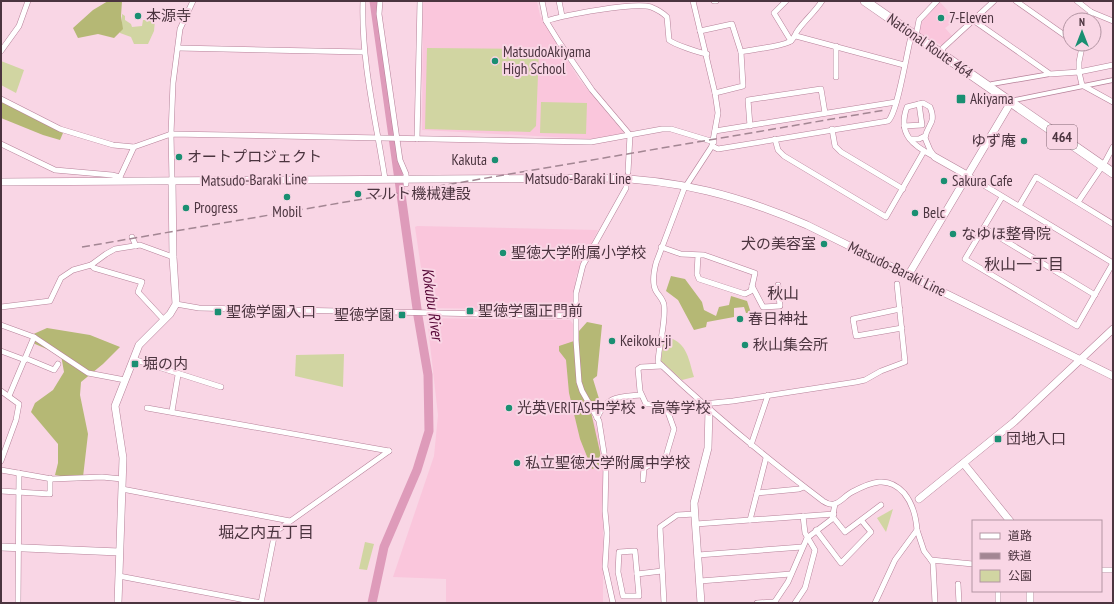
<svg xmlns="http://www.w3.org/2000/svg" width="1114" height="604" font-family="'PT Sans Narrow','Noto Sans JP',sans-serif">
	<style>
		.built { fill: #fac6dc }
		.green { fill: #d1d5a2 }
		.forest { fill: #b5b875 }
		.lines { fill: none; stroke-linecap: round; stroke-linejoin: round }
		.river { stroke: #de9bba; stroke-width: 9 }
		.pedestrian-casing { stroke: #b68199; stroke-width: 5.5 }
		.minor-casing { stroke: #b68199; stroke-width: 6 }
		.tertiary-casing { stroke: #b68199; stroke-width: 8 }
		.secondary-casing { stroke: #b68199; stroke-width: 8 }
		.trunk-casing { stroke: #b68199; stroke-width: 10 }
		.pedestrian { stroke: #fff; stroke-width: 4 }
		.minor { stroke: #fff; stroke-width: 5 }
		.tertiary { stroke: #fff; stroke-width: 7 }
		.secondary { stroke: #fff; stroke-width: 7 }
		.trunk { stroke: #fff; stroke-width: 9 }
		.rail { stroke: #a38693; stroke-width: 1.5; stroke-dasharray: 8 4; stroke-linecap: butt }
		.poi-dot { fill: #1a8f72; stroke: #f9d6e5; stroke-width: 1.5 }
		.labels { text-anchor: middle; stroke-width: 4; stroke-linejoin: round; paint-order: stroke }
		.shield { fill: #f9d6e5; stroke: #7f6571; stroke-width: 1 }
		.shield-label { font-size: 14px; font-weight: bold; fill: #4b343f }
		.poi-label { font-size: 15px; fill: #4b343f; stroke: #f9d6e5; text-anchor: start }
		.street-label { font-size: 15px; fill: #4b343f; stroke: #f9d6e5 }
		.neighbourhood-label { font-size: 16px; fill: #4b343f; stroke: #f9d6e5 }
		.water-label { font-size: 16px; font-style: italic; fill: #570837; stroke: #f9d6e5 }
	</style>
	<rect width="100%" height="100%" fill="#f9d6e5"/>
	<g class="built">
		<polygon points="423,1 537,1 540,15 579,79 624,133 590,139 422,130"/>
		<polygon points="940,2 956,20 945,28 953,37 944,45 941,45 920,34 920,27 923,20"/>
		<polygon points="417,226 598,230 576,276 573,307 570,310 427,308 415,227"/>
		<polygon points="427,318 570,320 573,324 573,344 589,409 599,434 603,471 603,603 446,603 446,579 393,577 434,456 438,415"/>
	</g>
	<g class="green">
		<polygon points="122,14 125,16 125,20 131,24 132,27 142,26 143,20 155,20 154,31 148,44 134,44 131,37 120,33 118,27 122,24"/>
		<polygon points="427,48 539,49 536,126 530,132 425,129"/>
		<polygon points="1,61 24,70 16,93 1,85"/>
		<polygon points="541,102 587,103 586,134 540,133"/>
		<path d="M 664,336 C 687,341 688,357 694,377 L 682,380 L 661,361 Z"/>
		<polygon points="344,354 343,387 295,376 296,355"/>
		<polygon points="893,509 886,532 877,518"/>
		<polygon points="365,542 374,544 367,570 359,569"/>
	</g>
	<g class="forest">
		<polygon points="108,1 122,1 121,16 123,29 114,38 98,34 78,38 73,28 93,10"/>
		<polygon points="1,100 63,133 60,140 43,135 1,118"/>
		<polygon points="671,276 685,279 702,302 704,310 716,316 719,307 729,305 731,296 747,301 751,313 746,313 744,307 734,308 734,317 707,322 706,327 694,330 678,300 666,291"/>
		<polygon points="587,322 602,325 597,376 593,379 600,402 599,407 591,412 600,452 601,465 592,469 580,439 569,393 566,360 559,351 559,346 577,340 579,331"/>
		<polygon points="47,328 90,335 120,347 103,364 81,382 80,395 88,434 83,477 77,479 55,475 58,463 58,444 31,412 35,403 53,390 64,372 61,355 35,344 29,336"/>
	</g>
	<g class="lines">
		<polyline class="river" points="372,603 384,547 417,470 429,431 428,375 418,316 374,1"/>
		<defs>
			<g id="pedestrian">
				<polyline points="992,84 1050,74"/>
				<polyline points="1015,100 1113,80"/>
			</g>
			<g id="minor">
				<path d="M 363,1 C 361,62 376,120 385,179"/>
				<polyline points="380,1 379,14 400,160 406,174 406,184"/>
				<polyline points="542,1 546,21 559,42 592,90 630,135 628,172"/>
				<polyline points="559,1 562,16"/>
				<path d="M 693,1 L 715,93 L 718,113 L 712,146 L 684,189 L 656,263 C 654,271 652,284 656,291 C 659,296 663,299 664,305 C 666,323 659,343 658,362 C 710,412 765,457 823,501 C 826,503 830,505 834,504 C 840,503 846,495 852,492 C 871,482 888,475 904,493 C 913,504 916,516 917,530 L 895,560 L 875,603"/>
				<polyline points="714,1 716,1"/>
				<polyline points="786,1 774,13 791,41"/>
				<polyline points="1016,1 1070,39"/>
				<polyline points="1077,1 1091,12 1113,21"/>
				<polyline points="973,20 1050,74 1079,72 1082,85 1113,102"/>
				<polyline points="1089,20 1091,12"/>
				<path d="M 546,21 C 565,15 633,2 651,7 C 656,9 663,13 667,17 L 669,40 C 673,44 700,53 707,54"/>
				<polyline points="700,31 732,24 741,52"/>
				<polyline points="796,36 904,65"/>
				<polyline points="916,36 919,20 937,1"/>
				<polyline points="1078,44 1082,47 1079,62 1079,72 1113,65"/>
				<polyline points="836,46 836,77"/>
				<polyline points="178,48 364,52"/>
				<polyline points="1,51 19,26 28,1"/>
				<polyline points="942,53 943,48 994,1"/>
				<path d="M 715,93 L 743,86 L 741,52 C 754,49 779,47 789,42 C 795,39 794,35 798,30 C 805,20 815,12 822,1"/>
				<polyline points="1,99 60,129 113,145 134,147 171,134 591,142 662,129 671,129 714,142"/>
				<path d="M 923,103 L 930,107 C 937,124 927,124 925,138 L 930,150 L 935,157 C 913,146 897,134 907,107 Z"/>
				<polyline points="750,126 748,100 821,89 825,113"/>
				<polyline points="904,126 922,125 919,104"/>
				<polyline points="832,129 835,146 841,152 903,189"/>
				<polyline points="715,131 896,102"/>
				<polyline points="417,139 420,1"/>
				<polyline points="775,139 778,150 784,156 886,217 924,151"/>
				<polyline points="910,139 919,139 925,136"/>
				<polyline points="1,144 55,170 112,175 120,177 120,181"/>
				<path d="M 712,146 L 718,149 L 888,121 C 898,113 907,49 912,33"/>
				<polyline points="967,175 1113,263"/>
				<polyline points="120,177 134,147"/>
				<polyline points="172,181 171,134 173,83 180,29 193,1"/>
				<polyline points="1002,197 965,259 1077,326 1113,263"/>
				<polyline points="1078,202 1105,162 1113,147"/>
				<polyline points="1019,206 1036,177 1113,224"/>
				<polyline points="984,228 1095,295"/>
				<polyline points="132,237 136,246"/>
				<polyline points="661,247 681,254 704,255 755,273 751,291 745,294 699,279 697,274 698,255"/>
				<polyline points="91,265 94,268 142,282 138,292 164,320"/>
				<polyline points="752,286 763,307 780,306 778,285"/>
				<polyline points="176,304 199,308 576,316"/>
				<polyline points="1,307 50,301 61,278 73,270 91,265 106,254 115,249 140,245 173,257"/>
				<polyline points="900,309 853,319 856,336 902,328"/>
				<polyline points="1,325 34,337 88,373 125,380"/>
				<polyline points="1,351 25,360"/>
				<polyline points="25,358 54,370 58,364"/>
				<polyline points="133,359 221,387"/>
				<polyline points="1,391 19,404 16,420 1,461"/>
				<polyline points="9,396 34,337"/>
				<polyline points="703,404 733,401 856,382 865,380 881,371 905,362 897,284"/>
				<polyline points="147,408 389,451"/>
				<polyline points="172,411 178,375"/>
				<path d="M 597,418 C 607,395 619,397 641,395"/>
				<polyline points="751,445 768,395"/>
				<polyline points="766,458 750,520 834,514"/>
				<polyline points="1,470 52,479 102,477 122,479"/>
				<polyline points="643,480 644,468 666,456 674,429 665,404 646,404 640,391 638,369 641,367 662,366"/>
				<polyline points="122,489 290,521"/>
				<polyline points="1,491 50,494 50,478"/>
				<polyline points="757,493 799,489 804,487"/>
				<polyline points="833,517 845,532 881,505"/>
				<polyline points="696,524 750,520"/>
				<polyline points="816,530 841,563 871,532 862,521"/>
				<polyline points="917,530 924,551 931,560 973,564"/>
				<polygon points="635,551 639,596 623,596 618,572 619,552"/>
				<polyline points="698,555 802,547"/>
				<polyline points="931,560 933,563 935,603"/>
				<polyline points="1101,570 1113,570"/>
				<polyline points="637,574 662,571"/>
				<polyline points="119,576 261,603"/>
				<polyline points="700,581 791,574"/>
				<polyline points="958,584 959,603"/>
				<polyline points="998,591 998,603"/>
				<polyline points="18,603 19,473"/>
				<polyline points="261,603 275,532 389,451"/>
				<polyline points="613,603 605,567 607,533 605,511 606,465 599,421 582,391 579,382 576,340 576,293 583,265 626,188 626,185"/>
				<polyline points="664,603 660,527 677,515 695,514"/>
				<polyline points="757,603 775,602"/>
				<polyline points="774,603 788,582 807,538 832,519 835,504"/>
				<polyline points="795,603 805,588 815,550 805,533 803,516"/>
			</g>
			<g id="tertiary">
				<polyline points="935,157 967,175"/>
				<polyline points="909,274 1011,102"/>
				<polyline points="964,464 1010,521"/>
				<polyline points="919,499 1014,422 1113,329"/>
				<polyline points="1,547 119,552"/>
				<polyline points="1030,591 1030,603"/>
				<polyline points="118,603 123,458 115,406 139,345 170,314 176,304 173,257 172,181"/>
				<polyline points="701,603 694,503 708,448 709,409"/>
			</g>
			<path id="secondary" d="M 1,182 L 603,178 C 677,179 740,196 807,225 L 1113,376"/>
			<polyline id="trunk" points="865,1 1113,173"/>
		</defs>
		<use href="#pedestrian" class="pedestrian-casing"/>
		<use href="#minor" class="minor-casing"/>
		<use href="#tertiary" class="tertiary-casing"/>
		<use href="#secondary" class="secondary-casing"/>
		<use href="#trunk" class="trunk-casing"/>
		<use href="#pedestrian" class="pedestrian"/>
		<use href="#minor" class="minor"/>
		<use href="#tertiary" class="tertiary"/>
		<use href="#secondary" class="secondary"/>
		<use href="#trunk" class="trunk"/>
		<polyline class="rail" points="82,247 885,110"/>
	</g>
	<g class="poi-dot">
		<circle cx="138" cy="16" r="4"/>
		<circle cx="941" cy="18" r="4"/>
		<circle cx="495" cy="61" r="4"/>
		<rect x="956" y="94" width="10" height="10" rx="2"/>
		<circle cx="1024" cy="141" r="4"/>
		<circle cx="179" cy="157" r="4"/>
		<circle cx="495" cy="160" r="4"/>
		<circle cx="944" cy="181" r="4"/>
		<circle cx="358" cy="194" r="4"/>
		<circle cx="287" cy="197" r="4"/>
		<circle cx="186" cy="208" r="4"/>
		<circle cx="915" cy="213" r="4"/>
		<circle cx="953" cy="234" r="4"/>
		<circle cx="824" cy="244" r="4"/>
		<circle cx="503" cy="253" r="4"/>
		<rect x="466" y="307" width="8" height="8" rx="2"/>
		<rect x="214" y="308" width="8" height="8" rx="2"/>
		<rect x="398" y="311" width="8" height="8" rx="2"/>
		<circle cx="740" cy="319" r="4"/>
		<circle cx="612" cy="341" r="4"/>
		<circle cx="745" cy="345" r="4"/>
		<rect x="131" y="360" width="8" height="8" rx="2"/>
		<circle cx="509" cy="408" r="4"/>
		<rect x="994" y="435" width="8" height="8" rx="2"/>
		<circle cx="517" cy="463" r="4"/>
	</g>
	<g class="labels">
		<rect class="shield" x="1047" y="125" width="30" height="24" rx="3"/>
		<g class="shield-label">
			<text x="1062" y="142">464</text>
		</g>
		<g class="poi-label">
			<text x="146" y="21">本源寺</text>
			<text x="949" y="23">7-Eleven</text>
			<text x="503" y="57">MatsudoAkiyama<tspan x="503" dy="17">High School</tspan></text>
			<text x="970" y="104">Akiyama</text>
			<text x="1016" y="146" text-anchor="end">ゆず庵</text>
			<text x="187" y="162">オートプロジェクト</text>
			<text x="487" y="165" text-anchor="end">Kakuta</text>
			<text x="952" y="186">Sakura Cafe</text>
			<text x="366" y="199">マルト機械建設</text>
			<text x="194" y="213">Progress</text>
			<text x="287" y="217" text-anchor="middle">Mobil</text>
			<text x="923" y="218">Belc</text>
			<text x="961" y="239">なゆほ整骨院</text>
			<text x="816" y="249" text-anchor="end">犬の美容室</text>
			<text x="511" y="258">聖徳大学附属小学校</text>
			<text x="478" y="316">聖徳学園正門前</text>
			<text x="226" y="317">聖徳学園入口</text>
			<text x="394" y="320" text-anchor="end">聖徳学園</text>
			<text x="748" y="324">春日神社</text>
			<text x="620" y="346">Keikoku-ji</text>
			<text x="753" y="350">秋山集会所</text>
			<text x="143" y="369">堀の内</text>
			<text x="517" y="413">光英VERITAS中学校・高等学校</text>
			<text x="1006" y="444">団地入口</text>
			<text x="525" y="468">私立聖徳大学附属中学校</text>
		</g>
		<g class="street-label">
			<text transform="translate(930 46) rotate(35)" y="5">National Route 464</text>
			<text x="578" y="184">Matsudo-Baraki Line</text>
			<text transform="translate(254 180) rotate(-1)" y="5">Matsudo-Baraki Line</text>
			<text transform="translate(897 269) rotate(26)" y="5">Matsudo-Baraki Line</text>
		</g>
		<g class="neighbourhood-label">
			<text x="1024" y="270">秋山一丁目</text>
			<text x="783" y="299">秋山</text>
			<text x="266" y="538">堀之内五丁目</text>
		</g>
		<g class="water-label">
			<text transform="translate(433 304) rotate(82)" y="6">Kokubu River</text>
		</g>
	</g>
	<rect width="1114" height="604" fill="none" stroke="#4b343f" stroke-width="4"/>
	<rect x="972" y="520" width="130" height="72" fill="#f9d6e5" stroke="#b395a3"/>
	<rect x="980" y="533" width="20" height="6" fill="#ffffff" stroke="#b395a3"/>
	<text x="1008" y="540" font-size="12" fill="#4b343f">道路</text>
	<rect x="980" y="553" width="20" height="6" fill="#a38693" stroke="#b395a3"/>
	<text x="1008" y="560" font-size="12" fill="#4b343f">鉄道</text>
	<rect x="980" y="570" width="20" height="12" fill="#d1d5a2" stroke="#b395a3"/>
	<text x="1008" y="580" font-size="12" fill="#4b343f">公園</text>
	<g transform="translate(1082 32)"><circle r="19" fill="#f9d6e5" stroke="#b395a3"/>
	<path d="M0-3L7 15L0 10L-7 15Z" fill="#1a8f72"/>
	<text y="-6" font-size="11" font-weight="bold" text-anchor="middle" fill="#4b343f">N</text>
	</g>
</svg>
